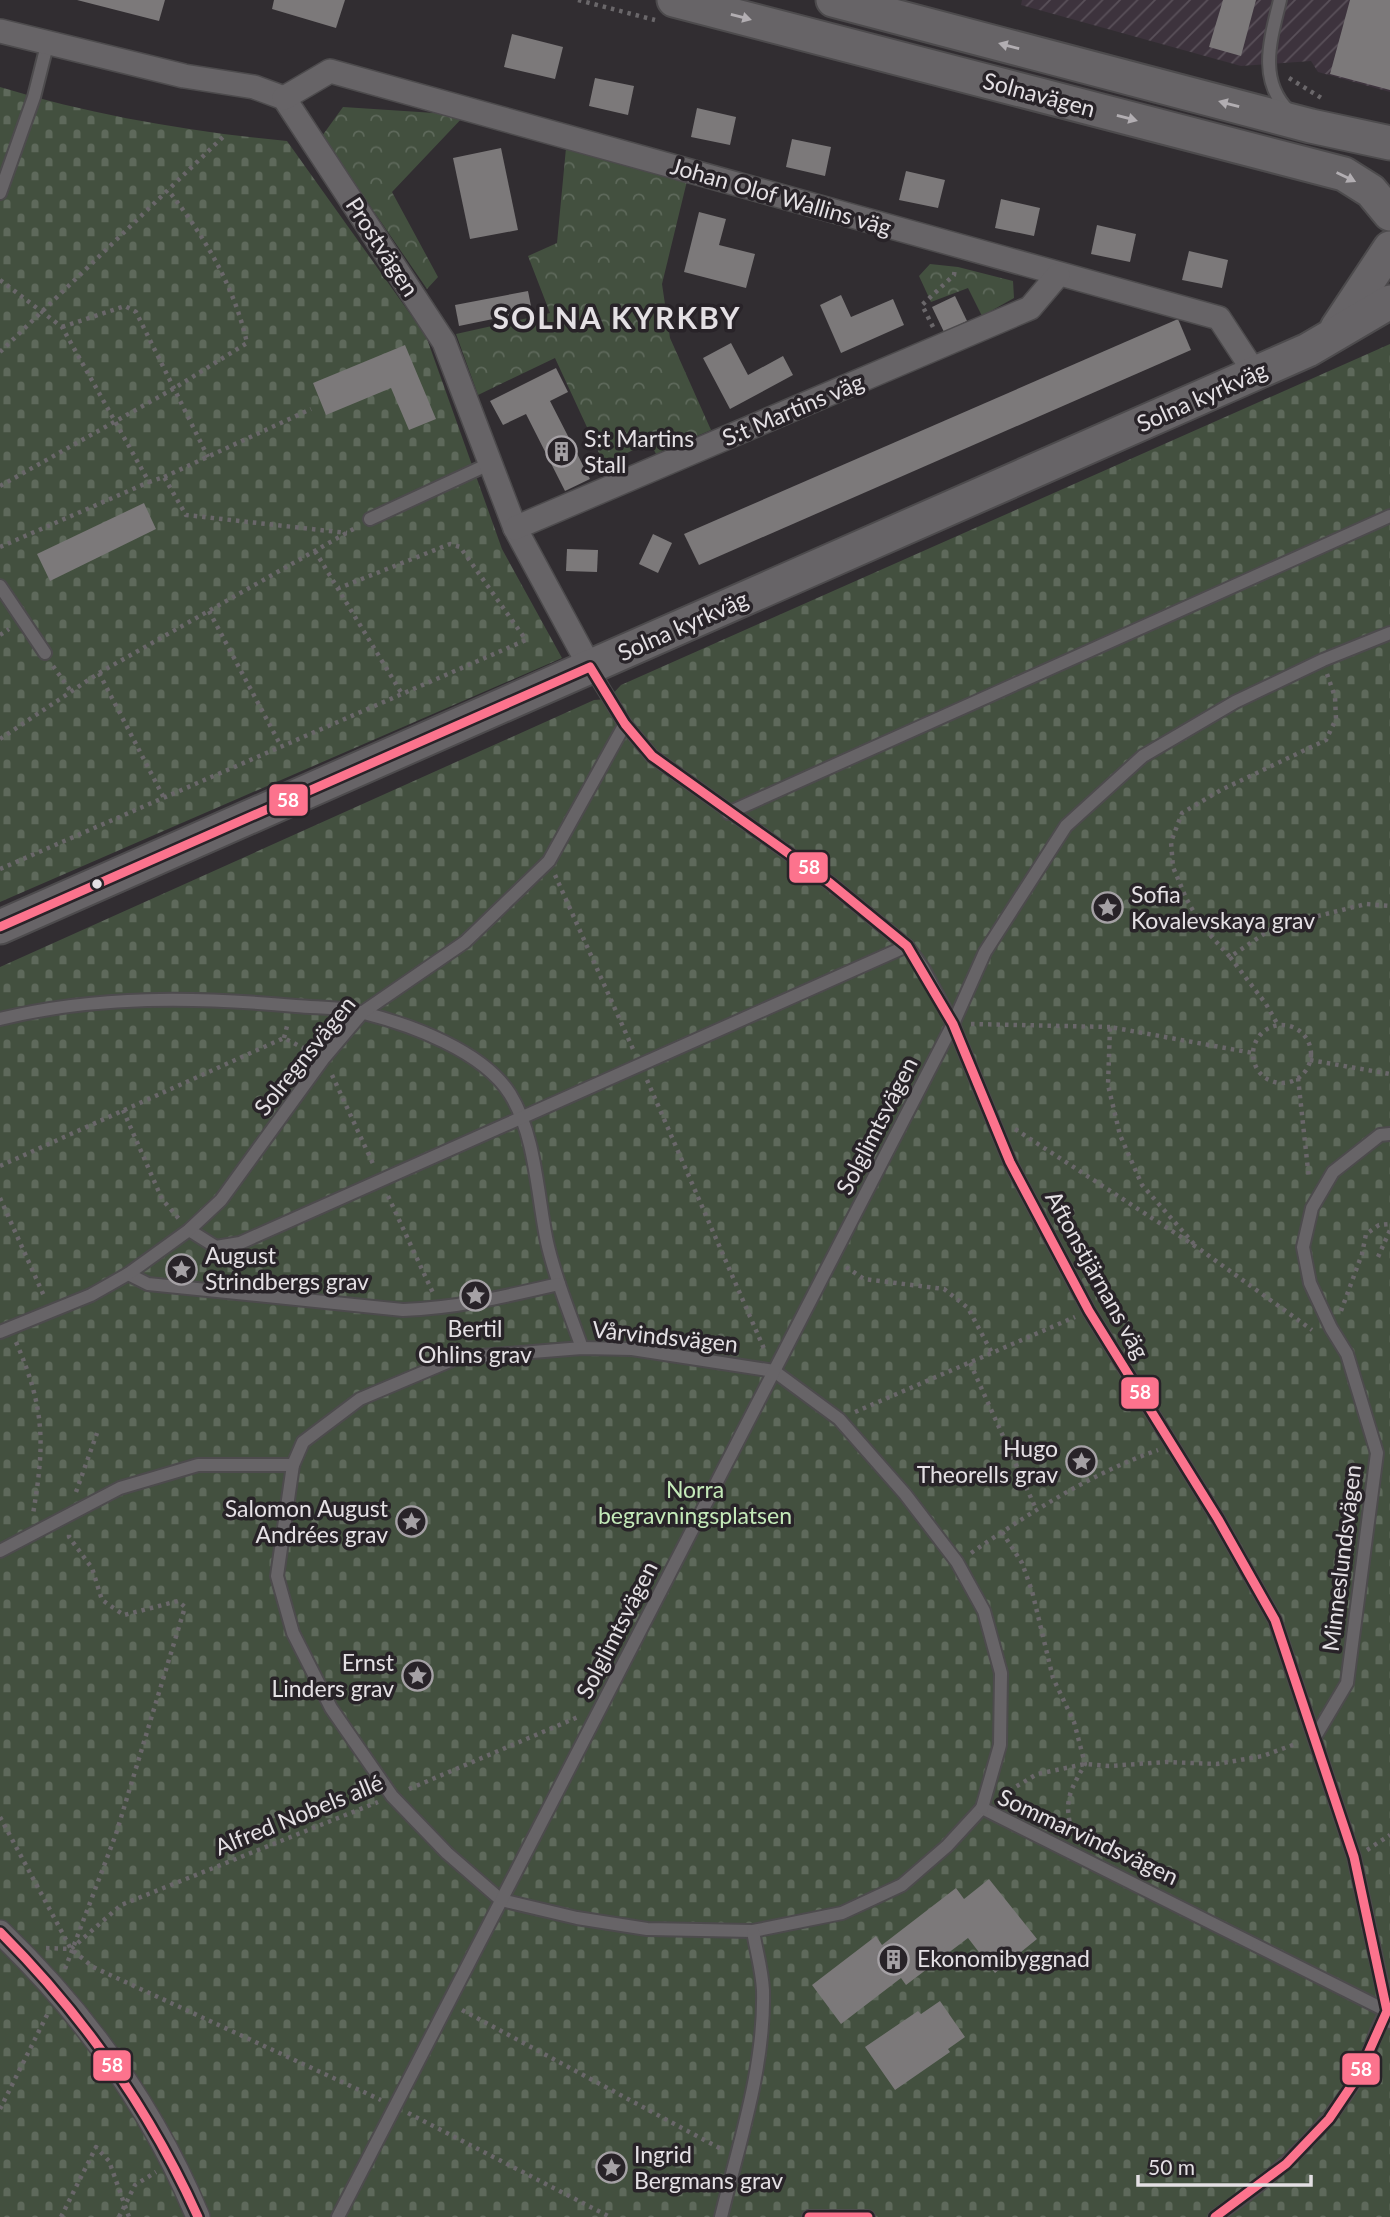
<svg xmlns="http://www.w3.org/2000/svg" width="1390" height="2217" font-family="Lato,sans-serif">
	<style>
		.industrial { fill: url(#industrial-furrows) }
		.forest { fill: url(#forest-crowns) }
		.cemetery { fill: url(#cemetery-stones) }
		.building { fill: #7c797a }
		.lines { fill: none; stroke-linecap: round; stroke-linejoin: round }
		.lane-casing { stroke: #4d4b4d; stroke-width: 16 }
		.street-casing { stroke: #4d4b4d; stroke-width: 26 }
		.secondary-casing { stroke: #4d4b4d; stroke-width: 37 }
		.path { stroke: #6a676a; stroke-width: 4.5; stroke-dasharray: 3.5 5; stroke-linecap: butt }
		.lane { stroke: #676467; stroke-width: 12 }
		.street { stroke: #676467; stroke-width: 23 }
		.secondary { stroke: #676467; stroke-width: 33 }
		.bus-1-casing { stroke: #282328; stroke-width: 14 }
		.bus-1 { stroke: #fc738d; stroke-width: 9 }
		.oneway { fill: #b2aeb2 }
		.bus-dot { fill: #e4e0e4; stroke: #282328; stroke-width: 2.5 }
		.labels { text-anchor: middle; stroke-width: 7; stroke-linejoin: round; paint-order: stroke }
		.street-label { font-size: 23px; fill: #e4e0e4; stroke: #282328 }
		.poi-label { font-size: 23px; fill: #e4e0e4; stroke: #282328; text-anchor: start }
		.park-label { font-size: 23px; fill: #c4eab9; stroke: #282328 }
		.district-label { font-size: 30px; font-weight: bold; letter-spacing: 2px; fill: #e4e0e4; stroke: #282328 }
		.line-badge { stroke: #282328; stroke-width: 2.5 }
		.badge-label { font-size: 19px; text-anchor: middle; font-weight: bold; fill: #fff }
	</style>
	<defs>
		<pattern id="industrial-furrows" width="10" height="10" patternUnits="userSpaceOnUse" patternTransform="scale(1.75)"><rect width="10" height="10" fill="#3d333d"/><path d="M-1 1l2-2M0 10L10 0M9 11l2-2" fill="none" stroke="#595059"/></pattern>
		<pattern id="forest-crowns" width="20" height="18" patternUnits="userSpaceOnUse" patternTransform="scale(1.75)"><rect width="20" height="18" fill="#43503f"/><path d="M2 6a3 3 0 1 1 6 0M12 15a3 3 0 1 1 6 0" fill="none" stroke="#5e695b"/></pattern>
		<pattern id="cemetery-stones" width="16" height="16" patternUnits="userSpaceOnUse" patternTransform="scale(1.75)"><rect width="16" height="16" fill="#43503f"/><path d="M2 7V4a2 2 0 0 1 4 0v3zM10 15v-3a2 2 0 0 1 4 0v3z" fill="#5e695b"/></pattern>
	</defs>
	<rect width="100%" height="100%" fill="#312d31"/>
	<polygon class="industrial" points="1022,0 1390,0 1390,92 1318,72 1311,61 1241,66 1021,5"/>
	<g class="forest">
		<polygon points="343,107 465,115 392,192 438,277 427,289 322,136"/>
		<polygon points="566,148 687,181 662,284 670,338 711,430 656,454 650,442 604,464 555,358 478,395 456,334 550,313 528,256 557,243"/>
		<polygon points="930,264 958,267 1013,281 1014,298 982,316 968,288 931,302 919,276"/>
	</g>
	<g class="cemetery">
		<path d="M 0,87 C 92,115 191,132 287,141 L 426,336 L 502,549 L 562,658 L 0,902 Z"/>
		<polygon points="1390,344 1390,2217 0,2217 0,967 594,700 608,699 621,685"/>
	</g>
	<g class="building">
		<polygon points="77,0 165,0 159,21"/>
		<polygon points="274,0 345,0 336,28 272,9"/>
		<polygon points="1223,0 1256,0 1241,56 1209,47"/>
		<polygon points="1350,0 1390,0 1390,90 1330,74"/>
		<polygon points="512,34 563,47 555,79 504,67"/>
		<polygon points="595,78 634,86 628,115 589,106"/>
		<polygon points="697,108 736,117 730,145 691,137"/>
		<polygon points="792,139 831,147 825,176 786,167"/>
		<polygon points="501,148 518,230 470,239 453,158"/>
		<polygon points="906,171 945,180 938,208 899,200"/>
		<polygon points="1001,199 1040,208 1034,236 995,228"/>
		<polygon points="699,212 726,219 719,245 755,254 746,288 684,272"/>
		<polygon points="1097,225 1136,234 1130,262 1091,254"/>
		<polygon points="1189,251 1228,260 1222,288 1182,280"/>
		<polygon points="528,291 532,311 459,326 455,305"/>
		<polygon points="841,295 851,317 893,299 904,325 841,353 820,305"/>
		<polygon points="955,296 967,321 944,332 932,307"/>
		<polygon points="1178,319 1191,350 699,565 684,534"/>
		<polygon points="731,343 748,375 783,356 793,375 730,409 703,358"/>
		<polygon points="405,345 436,419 409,430 391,388 326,415 313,383"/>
		<polygon points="556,368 568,392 550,401 590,479 565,491 526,414 503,425 490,401"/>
		<polygon points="144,503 156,529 50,581 37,554"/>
		<polygon points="653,534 672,543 658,573 639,564"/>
		<polygon points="567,549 598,550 597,572 566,571"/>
		<polygon points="989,1879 1037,1939 995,1973 968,1938 906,1985 901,1978 841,2024 812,1985 876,1936 882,1945 956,1888 964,1899"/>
		<polygon points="940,2001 965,2037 948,2049 950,2052 895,2090 865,2047 918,2011 921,2014"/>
	</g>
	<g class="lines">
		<defs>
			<g id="lane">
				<path d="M 1280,0 C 1271,38 1257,80 1289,111"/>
				<polyline points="0,193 34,97 47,45"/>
				<polyline points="370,519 489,464"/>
				<polyline points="0,586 45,653"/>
				<polyline points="590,667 625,724 652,756 830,883 907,946 923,968 953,1024 1010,1162 1089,1311 1218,1519 1275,1620 1354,1857 1390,2022"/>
				<polyline points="728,813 1390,516"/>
				<path d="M 0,1019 C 96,995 198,997 296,1006 C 318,1008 343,1007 364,1013 C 411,1025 483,1051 510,1094 C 536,1136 537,1195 547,1242 C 555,1279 570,1313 582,1348"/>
				<polyline points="189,1230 216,1247 240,1243 907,946"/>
				<path d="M 128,1274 L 148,1284 L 403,1310 C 457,1308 507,1296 559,1284"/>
				<polyline points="0,1332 91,1295 128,1274 189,1230 221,1200 324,1058 363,1012 465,942 549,861 625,724"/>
				<polyline points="293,1465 277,1576 293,1633 331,1708 392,1796 447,1853 501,1900 577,1918 647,1929 753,1931 842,1913 902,1885 947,1846 982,1808 1387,2011"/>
				<polyline points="0,1551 120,1488 198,1465 293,1465 303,1442 360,1399 457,1358 582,1348 632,1349 774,1371 839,1419 905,1494 957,1562 984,1611 1001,1673 1000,1745 982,1808"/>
				<polyline points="1315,1737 1347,1683 1377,1453 1347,1354 1331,1328 1310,1283 1303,1247 1312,1208 1333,1172 1380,1135 1390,1134"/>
				<polyline points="338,2217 953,1024 985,952 1066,826 1143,756 1235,702 1323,660 1390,633"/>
				<path d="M 721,2217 C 739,2143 765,2067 763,1990 C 762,1970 756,1950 753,1931"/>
				<polyline points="809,2217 868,2217"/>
				<path d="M 1215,2217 C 1271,2180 1322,2135 1357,2078 C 1370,2057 1374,2030 1388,2009"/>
			</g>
			<g id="street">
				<polyline points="0,31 184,76 254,87 284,98 444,342 515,528 590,667"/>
				<polyline points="284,98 330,71 1219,318 1255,373"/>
				<polyline points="515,528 1030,308 1058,275"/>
				<path d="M 0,1932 C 85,2014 153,2108 198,2217"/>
			</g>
			<g id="secondary">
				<polyline points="674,0 1344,174 1371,191 1390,214"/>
				<polyline points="833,0 1311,126 1390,143"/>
				<polyline points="1337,328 1390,248"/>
				<polyline points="0,927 1308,350 1390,302"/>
			</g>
		</defs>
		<use href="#lane" class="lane-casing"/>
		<use href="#street" class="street-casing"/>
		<use href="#secondary" class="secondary-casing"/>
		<g class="path">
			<polyline points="578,0 655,20"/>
			<polyline points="1289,78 1323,99"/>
			<polyline points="0,280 62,327 149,482 164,477 186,515 347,533"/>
			<polyline points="62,327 125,306 136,312 208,457"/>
			<polyline points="933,327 922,305 954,275 955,268"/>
			<polyline points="0,352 225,135"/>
			<polyline points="164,477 311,409"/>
			<path d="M 0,486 L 173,389 L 247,343 C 234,285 204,236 168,190"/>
			<polyline points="0,547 149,482"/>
			<polyline points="315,551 402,694"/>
			<polyline points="209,611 281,746"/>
			<polyline points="0,635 9,629"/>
			<polyline points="53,666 70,690"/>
			<polyline points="99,673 164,798"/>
			<polyline points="1327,674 1335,697 1336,719 1326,740 1221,790 1182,813 1171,842 1173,867 1186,898 1201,925 1230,957 1274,927 1366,904 1390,906"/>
			<polyline points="0,739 99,673 357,527"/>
			<polyline points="0,869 526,640 460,547 450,544 339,588"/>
			<polyline points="555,875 633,1049"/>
			<polyline points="1230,957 1266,1004 1278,1025"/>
			<polyline points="971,1024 1110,1027"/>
			<circle cx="1282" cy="1054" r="29"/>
			<polyline points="284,1038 288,1022"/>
			<polyline points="1310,1060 1390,1074"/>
			<polyline points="332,1075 374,1166"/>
			<polyline points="1298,1078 1309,1179"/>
			<polyline points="647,1080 765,1351"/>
			<polyline points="123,1110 162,1199 179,1219"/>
			<polyline points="1015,1129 1198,1248 1312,1330"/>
			<polyline points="0,1166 284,1038 311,1052"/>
			<polyline points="388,1196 433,1293"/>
			<polyline points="0,1198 44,1296"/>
			<polyline points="1194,1244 1142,1185 1120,1135 1108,1085 1110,1027 1253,1053"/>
			<polyline points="1378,1257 1390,1230"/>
			<polyline points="846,1267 864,1279 944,1289 968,1308 992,1353"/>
			<polyline points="1341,1311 1362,1254 1366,1234 1379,1225 1390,1224"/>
			<path d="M 16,1342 C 45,1409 45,1443 33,1514"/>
			<polyline points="970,1363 1036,1509"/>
			<polyline points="855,1412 1075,1317"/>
			<polyline points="76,1492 97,1433"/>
			<path d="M 1002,1532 L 1022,1563 L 1032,1591 L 1053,1678 L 1074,1722 L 1085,1764 C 1069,1793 1063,1801 1073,1835"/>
			<path d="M 971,1553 C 1031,1512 1090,1474 1158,1450"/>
			<polyline points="409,1789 578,1717"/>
			<polyline points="1002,1795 1037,1774 1085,1764 1109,1766 1166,1762 1217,1764 1263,1756 1298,1743"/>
			<polyline points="0,1817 71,1949 93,1967 381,2100"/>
			<polyline points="1367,1850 1390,1835"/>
			<polyline points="46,1948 71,1949 121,1905 378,1802"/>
			<polyline points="65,1969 116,1834 185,1607 178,1601 124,1615 102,1600 92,1568 69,1537 69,1531"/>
			<polyline points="462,2010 723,2150"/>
			<polyline points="0,2109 48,2013"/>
			<polyline points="408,2113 610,2217"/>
			<polyline points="61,2217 96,2147 109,2161 129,2217"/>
			<polyline points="119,2217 135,2185 156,2172"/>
		</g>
		<use href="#lane" class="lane"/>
		<use href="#street" class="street"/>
		<use href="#secondary" class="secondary"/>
		<defs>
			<g id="bus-1">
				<polyline points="0,927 590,667 625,724 652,756 830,883 907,946 953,1024 1010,1162 1089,1311 1218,1519 1275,1620 1354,1857 1387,2011 1358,2076 1329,2119 1286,2164 1215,2217"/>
				<path d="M 0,1932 C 84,2016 149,2108 198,2217"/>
				<polyline points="809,2217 868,2217"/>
			</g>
		</defs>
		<use href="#bus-1" class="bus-1-casing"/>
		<use href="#bus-1" class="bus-1"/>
	</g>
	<defs><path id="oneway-solid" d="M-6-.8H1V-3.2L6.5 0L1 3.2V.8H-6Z" transform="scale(1.75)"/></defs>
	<g class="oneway">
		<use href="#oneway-solid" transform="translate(741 17) rotate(15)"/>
		<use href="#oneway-solid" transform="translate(1009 46) rotate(-165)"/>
		<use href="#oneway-solid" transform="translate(1229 104) rotate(-165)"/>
		<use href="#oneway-solid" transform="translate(1127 118) rotate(15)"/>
		<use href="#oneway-solid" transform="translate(1346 177) rotate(26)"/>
	</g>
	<defs>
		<symbol id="building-ring" viewBox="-11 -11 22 22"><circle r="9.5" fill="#282328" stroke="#a5a1a5" stroke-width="1.5"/><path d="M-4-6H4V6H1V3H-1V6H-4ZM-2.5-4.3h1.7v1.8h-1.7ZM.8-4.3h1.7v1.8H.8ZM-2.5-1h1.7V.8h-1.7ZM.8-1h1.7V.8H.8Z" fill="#a5a1a5"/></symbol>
		<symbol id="sight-ring" viewBox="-11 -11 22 22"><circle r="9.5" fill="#282328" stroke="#a5a1a5" stroke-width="1.5"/><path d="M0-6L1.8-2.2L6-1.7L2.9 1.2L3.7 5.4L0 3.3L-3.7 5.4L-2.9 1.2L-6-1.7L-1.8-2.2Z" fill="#a5a1a5"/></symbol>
	</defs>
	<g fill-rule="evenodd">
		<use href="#building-ring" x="544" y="434" width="35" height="35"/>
		<use href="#sight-ring" x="1090" y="890" width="35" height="35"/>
		<use href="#sight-ring" x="164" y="1252" width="35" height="35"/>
		<use href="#sight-ring" x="458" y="1278" width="35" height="35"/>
		<use href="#sight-ring" x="1064" y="1444" width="35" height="35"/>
		<use href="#sight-ring" x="394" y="1504" width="35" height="35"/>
		<use href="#sight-ring" x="400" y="1658" width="35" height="35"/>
		<use href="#building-ring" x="876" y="1942" width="35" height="35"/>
		<use href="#sight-ring" x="594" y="2150" width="35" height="35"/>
	</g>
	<circle class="bus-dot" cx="97" cy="884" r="6"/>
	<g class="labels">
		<g class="street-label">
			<text transform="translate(1039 95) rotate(15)" y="8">Solnavägen</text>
			<text transform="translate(781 197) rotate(16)" y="8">Johan Olof Wallins väg</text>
			<text transform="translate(382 247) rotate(57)" y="8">Prostvägen</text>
			<text transform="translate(1202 397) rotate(-24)" y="8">Solna kyrkväg</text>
			<text transform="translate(793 410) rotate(-23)" y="8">S:t Martins väg</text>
			<text transform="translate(683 626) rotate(-24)" y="8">Solna kyrkväg</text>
			<text transform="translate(305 1056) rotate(-51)" y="8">Solregnsvägen</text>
			<text transform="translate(877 1126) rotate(-63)" y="8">Solglimtsvägen</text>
			<text transform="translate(1097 1275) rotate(61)" y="8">Aftonstjärnans väg</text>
			<text transform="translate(665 1337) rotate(6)" y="8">Vårvindsvägen</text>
			<text transform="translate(1342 1558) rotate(-83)" y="8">Minneslundsvägen</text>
			<text transform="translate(617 1630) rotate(-63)" y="8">Solglimtsvägen</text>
			<text transform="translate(299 1815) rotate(-22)" y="8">Alfred Nobels allé</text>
			<text transform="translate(1088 1837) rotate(25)" y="8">Sommarvindsvägen</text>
		</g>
		<g class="poi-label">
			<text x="584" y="447">S:t Martins<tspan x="584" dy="26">Stall</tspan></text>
			<text x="1131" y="903">Sofia<tspan x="1131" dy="26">Kovalevskaya grav</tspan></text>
			<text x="205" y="1264">August<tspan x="205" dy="26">Strindbergs grav</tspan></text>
			<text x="475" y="1337" text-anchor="middle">Bertil<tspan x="475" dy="26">Ohlins grav</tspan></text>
			<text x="1058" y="1457" text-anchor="end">Hugo<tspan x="1058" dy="26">Theorells grav</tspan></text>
			<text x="388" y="1517" text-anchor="end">Salomon August<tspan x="388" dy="26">Andrées grav</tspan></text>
			<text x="394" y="1671" text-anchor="end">Ernst<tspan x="394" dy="26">Linders grav</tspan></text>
			<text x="917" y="1967">Ekonomibyggnad</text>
			<text x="634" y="2163">Ingrid<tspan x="634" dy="26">Bergmans grav</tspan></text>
		</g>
		<g class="park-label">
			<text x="695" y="1498">Norra<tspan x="695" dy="26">begravningsplatsen</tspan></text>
		</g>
		<g class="district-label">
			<text x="617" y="329">SOLNA KYRKBY</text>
		</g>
	</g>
	<g class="line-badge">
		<rect x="268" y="783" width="41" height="34" rx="7" fill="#fc738d"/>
		<rect x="788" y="851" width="41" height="33" rx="7" fill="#fc738d"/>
		<rect x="1120" y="1376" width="40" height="34" rx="7" fill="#fc738d"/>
		<rect x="92" y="2049" width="40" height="33" rx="7" fill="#fc738d"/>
		<rect x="1341" y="2052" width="40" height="34" rx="7" fill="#fc738d"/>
	</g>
	<g class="badge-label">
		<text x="288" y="807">58</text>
		<text x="809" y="874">58</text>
		<text x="1140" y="1399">58</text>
		<text x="112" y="2072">58</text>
		<text x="1361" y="2076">58</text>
	</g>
	<path d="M1138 2175v10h173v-10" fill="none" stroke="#e4e0e4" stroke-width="3.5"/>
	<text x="1148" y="2175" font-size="21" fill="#e4e0e4" stroke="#282328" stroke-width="5" paint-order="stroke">50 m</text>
</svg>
